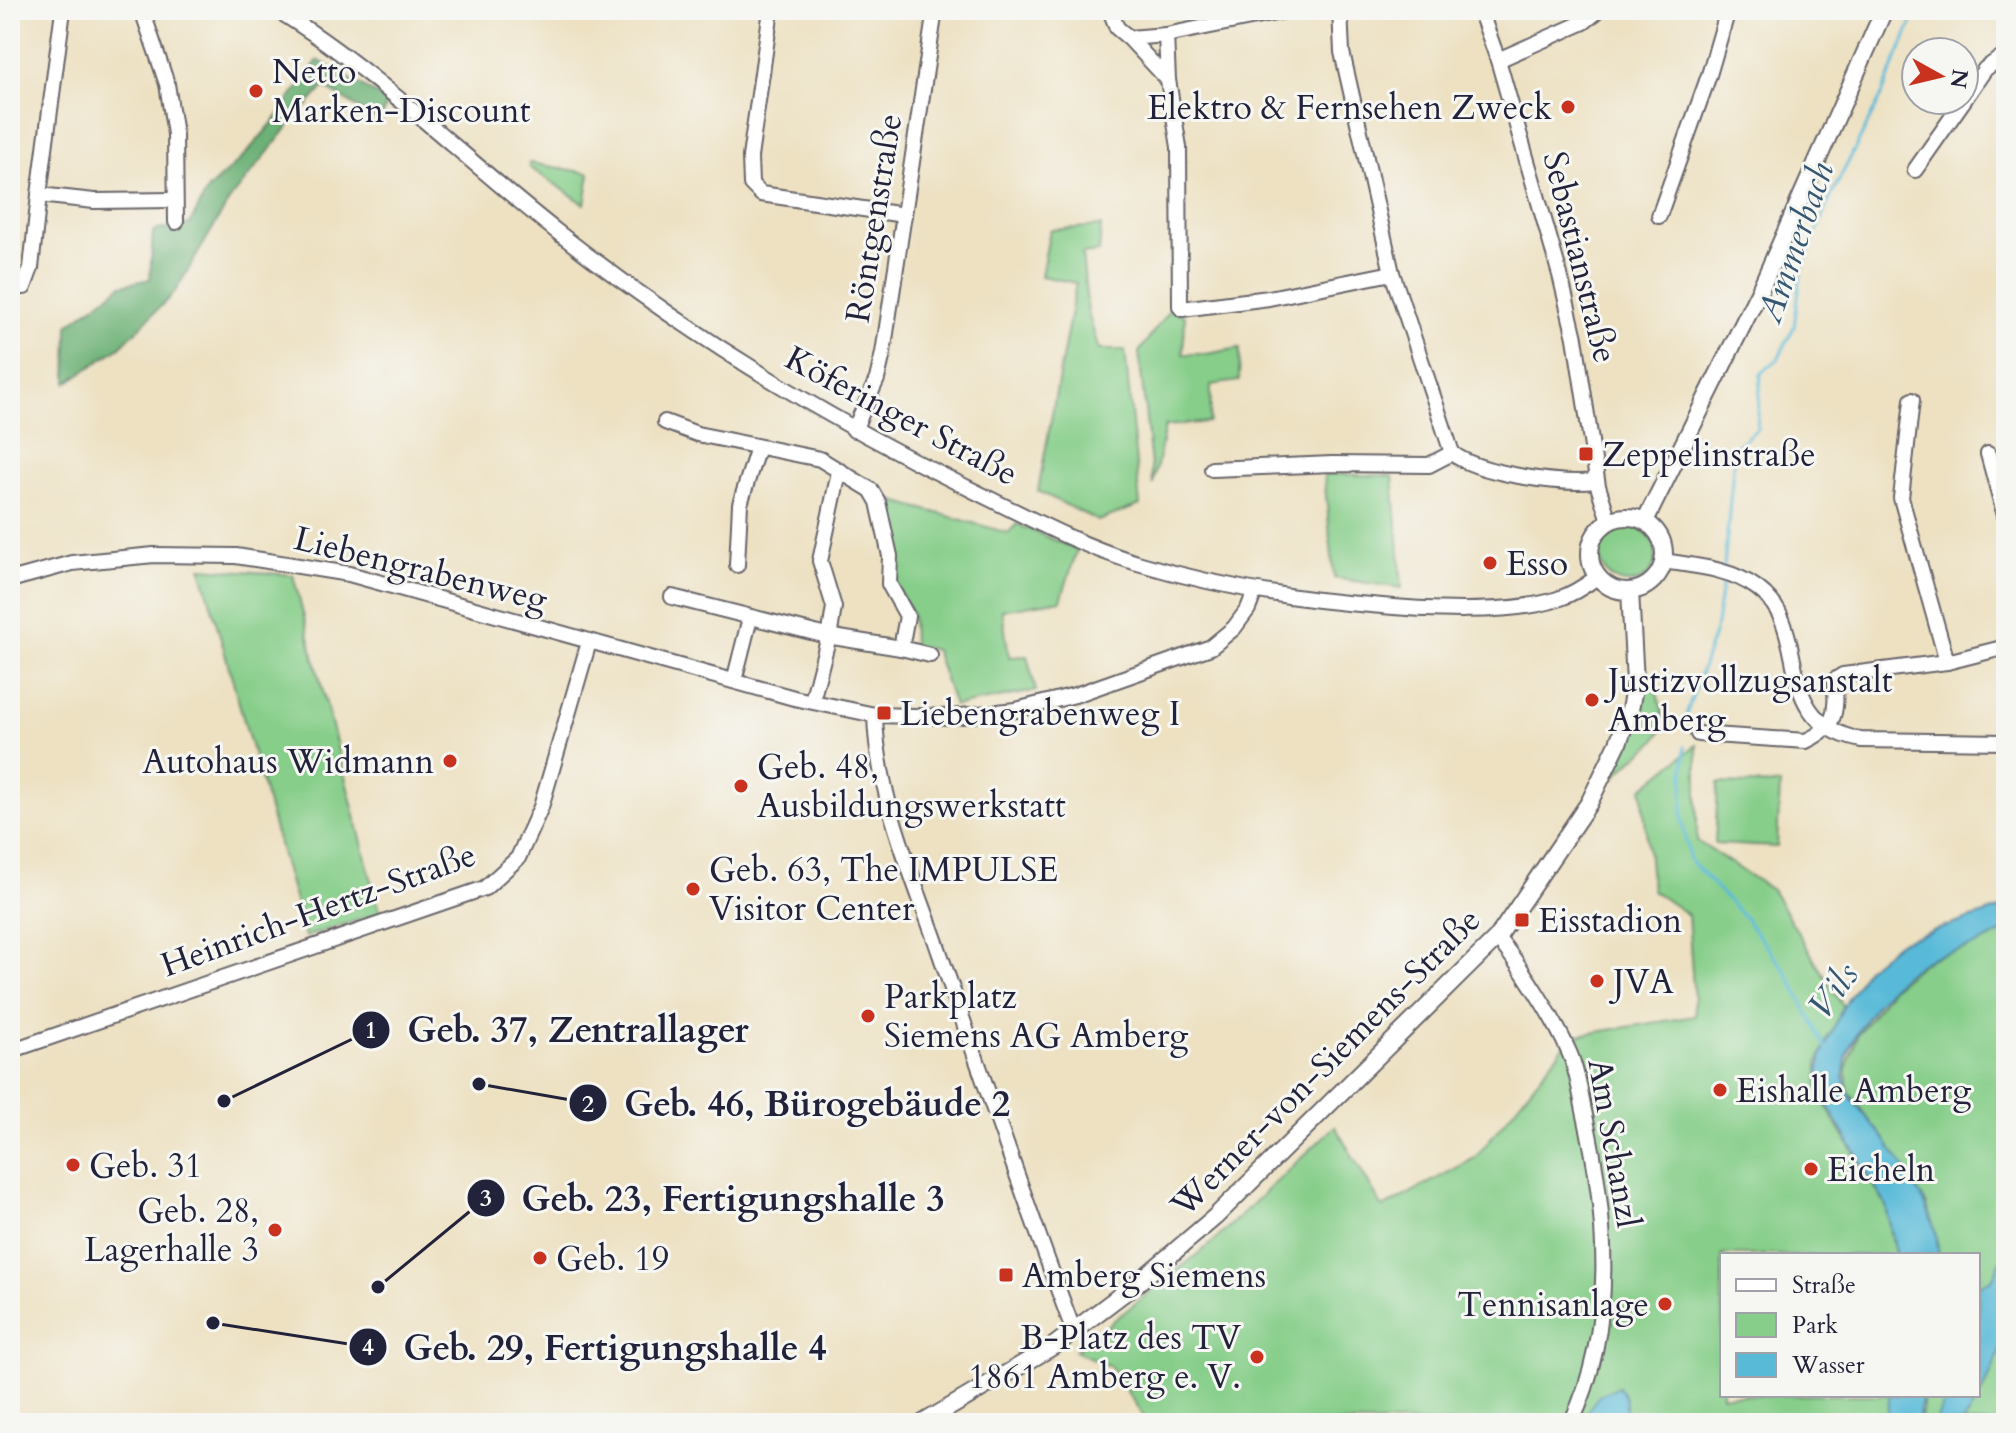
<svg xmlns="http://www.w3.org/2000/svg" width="2016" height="1433" font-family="Cardo,serif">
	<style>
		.green { fill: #86ce89; stroke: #547862; stroke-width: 2 }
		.forest { fill: #6cb175; stroke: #476a58; stroke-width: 2 }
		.water { fill: #59bad8; stroke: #3e6e8a; stroke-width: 2 }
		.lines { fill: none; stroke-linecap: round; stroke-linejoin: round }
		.stream { stroke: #59bad8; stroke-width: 3 }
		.minor-casing { stroke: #69656a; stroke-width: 18 }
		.major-casing { stroke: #69656a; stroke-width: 20 }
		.minor { stroke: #fff; stroke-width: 14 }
		.major { stroke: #fff; stroke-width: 16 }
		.poi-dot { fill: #c8321e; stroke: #f6f6f2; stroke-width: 3 }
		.labels { text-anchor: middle; stroke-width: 6; stroke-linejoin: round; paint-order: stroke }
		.poi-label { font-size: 34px; fill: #22223b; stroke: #f6f6f2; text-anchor: start }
		.street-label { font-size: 34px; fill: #22223b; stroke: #f6f6f2 }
		.water-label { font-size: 36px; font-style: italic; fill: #355772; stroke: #f6f6f2 }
		.leader { fill: none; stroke: #22223b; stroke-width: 3 }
		.callout-dot { fill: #22223b; stroke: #f6f6f2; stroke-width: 3 }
		.mark-label { font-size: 24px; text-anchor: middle; font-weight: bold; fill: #fff }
		.callout-label { font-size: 36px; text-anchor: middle; font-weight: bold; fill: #22223b; stroke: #f6f6f2; stroke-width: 6; stroke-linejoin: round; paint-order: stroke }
	</style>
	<rect width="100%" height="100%" fill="#f6f6f2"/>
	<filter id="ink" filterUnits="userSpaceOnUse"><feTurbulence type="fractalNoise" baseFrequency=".0125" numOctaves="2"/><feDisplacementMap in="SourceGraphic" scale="16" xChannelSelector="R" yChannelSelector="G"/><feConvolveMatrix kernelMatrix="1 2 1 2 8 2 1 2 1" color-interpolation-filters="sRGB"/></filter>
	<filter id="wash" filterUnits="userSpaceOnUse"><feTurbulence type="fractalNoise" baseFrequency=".006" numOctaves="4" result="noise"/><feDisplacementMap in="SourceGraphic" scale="32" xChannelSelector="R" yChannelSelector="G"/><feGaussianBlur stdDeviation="1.8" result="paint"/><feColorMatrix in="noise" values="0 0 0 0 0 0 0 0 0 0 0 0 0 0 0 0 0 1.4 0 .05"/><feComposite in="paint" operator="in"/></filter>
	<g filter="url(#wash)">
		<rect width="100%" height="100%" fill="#ede1c2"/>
		<g class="green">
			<polygon points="529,163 590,173 585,204 529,167"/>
			<polygon points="1101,226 1099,252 1082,254 1088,313 1099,350 1125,350 1140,505 1098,521 1038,491 1076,283 1041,276 1050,230"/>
			<polygon points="1170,309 1185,316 1183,354 1206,354 1240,348 1239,381 1211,385 1210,422 1165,426 1153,485 1139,352"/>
			<polygon points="1324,474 1393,476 1402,588 1334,578"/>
			<polygon points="884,498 1008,533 1017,524 1077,550 1061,600 1002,610 1009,657 1027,656 1036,691 954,706 935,650 913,645 912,615 895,583 898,554"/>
			<circle cx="1628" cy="555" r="28"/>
			<polygon points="201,568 293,575 380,913 305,937"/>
			<path d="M 1642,660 C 1652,685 1677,721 1652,744 C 1638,756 1625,764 1614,779 L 1638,705 Z"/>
			<polygon points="1697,744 1697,841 1772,890 1847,1013 1828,1037 1818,1064 1818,1093 1886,1206 1895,1255 1722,1255 1722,1395 1891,1395 1888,1415 1921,1422 1924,1395 1978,1395 1978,1255 1939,1255 1927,1205 1848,1090 1846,1069 1858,1034 1893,987 1927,960 2006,930 2006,1423 1148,1423 1110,1366 1075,1351 1213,1242 1335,1126 1383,1208 1475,1158 1572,1036 1695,1016 1688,915 1652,890 1642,789"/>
			<polygon points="1718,783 1780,785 1777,847 1715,844"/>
		</g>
		<polygon class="forest" points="318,60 387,101 381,122 324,87 289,126 229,201 175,292 120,347 67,383 68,325 122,285 150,279 153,231 190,224 208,189 243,157 275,120"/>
		<g class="water">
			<path d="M 2006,907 L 2006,931 C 1993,937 1981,944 1967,948 C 1954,952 1938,954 1926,960 C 1901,974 1882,995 1866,1019 C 1855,1035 1844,1054 1844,1075 C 1844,1095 1862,1111 1874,1126 C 1900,1158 1939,1213 1938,1255 L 1896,1255 L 1886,1205 L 1821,1094 L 1819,1074 L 1822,1054 L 1842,1009 L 1867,968 L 1899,942 Z"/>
			<polygon points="2006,1250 2006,1336 1984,1390 1963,1423 1935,1423 1948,1395 1978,1395 1978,1286 1992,1280"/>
			<path d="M 1619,1387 C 1628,1398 1628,1410 1622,1423 L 1578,1423 L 1600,1394 Z"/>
			<polygon points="1890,1395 1923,1395 1917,1423 1885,1423"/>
		</g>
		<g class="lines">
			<g class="stream">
				<polyline points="1724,567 1735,447 1757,429 1761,374 1778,359 1794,327 1801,273 1827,204 1881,97 1917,10"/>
				<polyline points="1686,721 1687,712 1715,631 1723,579"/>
				<polyline points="1685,747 1682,820 1690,860 1743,916 1787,973 1826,1049"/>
			</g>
		</g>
	</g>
	<g filter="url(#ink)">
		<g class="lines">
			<defs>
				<g id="minor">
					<polyline points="63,10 39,195 94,201 175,200"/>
					<polyline points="142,10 167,84 175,134 176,222"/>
					<path d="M 277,10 C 380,73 466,161 560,234 C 689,335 829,420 976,492 C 1027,517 1079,545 1134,562 C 1211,585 1290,599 1371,605 C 1421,610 1511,615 1558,599 C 1573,594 1585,586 1597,577"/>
					<polyline points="771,10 750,157 751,184 761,194 904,215"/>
					<polyline points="1110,10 1117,28 1129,38 1168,80 1166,35 1129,38"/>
					<polyline points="1340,10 1342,52 1392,273 1452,453"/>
					<polyline points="1480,10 1498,60 1560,275 1575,338 1598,486 1609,521"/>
					<polyline points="1166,35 1290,10"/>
					<polyline points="1498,60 1584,22 1599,10"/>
					<polyline points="1168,80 1179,147 1180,306 1182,309 1269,298 1392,273"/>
					<polyline points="1964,100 1985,69 2006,54"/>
					<polyline points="1915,170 1964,100"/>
					<polyline points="1659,216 1709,75 1728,10"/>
					<polyline points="10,287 24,287 31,268 39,195"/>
					<polyline points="1912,400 1901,498 1947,662"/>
					<polyline points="665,422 697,434 820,459 871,490 878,502 890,556 889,584 907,616 901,648 930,655"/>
					<polyline points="854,430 877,379 883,353 935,10"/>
					<polyline points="1988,454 2006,520"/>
					<path d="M 1212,469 L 1332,464 L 1429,465 L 1452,453 C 1478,474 1562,485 1596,481"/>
					<path d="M 1663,561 C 1695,566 1730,568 1757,588 C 1816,630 1766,720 1861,740 L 2006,742"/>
					<polyline points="737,565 740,504 758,447"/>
					<polyline points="10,580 72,563 154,555 236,556 349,574 794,698 875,715 952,717 1016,710 1075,695 1211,647 1234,628 1248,609 1255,591"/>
					<polyline points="672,597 827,636 901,648"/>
					<polyline points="734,681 750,618"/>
					<polyline points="812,701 830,632 834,607 820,561 839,472"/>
					<path d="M 875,715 C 877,797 914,878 940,954 C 984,1081 1027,1207 1074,1332"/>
					<path d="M 1698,734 L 1806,741 C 1838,726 1836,711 1835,680 L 1843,675 L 1947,662 L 2006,647"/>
					<path d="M 1497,938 C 1520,964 1555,1020 1569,1052 C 1577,1069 1580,1092 1584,1111 C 1607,1212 1617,1327 1571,1423"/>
					<polyline points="10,1051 485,888 518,858 541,807 589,642"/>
				</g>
				<g id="major">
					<circle cx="1627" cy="554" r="37"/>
					<polyline points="1645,521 1760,290 1884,10"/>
					<polyline points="923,1423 1055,1345 1141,1280 1215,1217 1497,938 1589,803 1618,743 1630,710 1635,682 1630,591"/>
				</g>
			</defs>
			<use href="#minor" class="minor-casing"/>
			<use href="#major" class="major-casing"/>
			<use href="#minor" class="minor"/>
			<use href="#major" class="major"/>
		</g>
	</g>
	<g class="poi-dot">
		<circle cx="256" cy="91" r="8"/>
		<circle cx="1568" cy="107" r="8"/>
		<rect x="1578" y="446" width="16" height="16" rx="4"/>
		<circle cx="1490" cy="563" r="8"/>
		<circle cx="1592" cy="700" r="8"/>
		<rect x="876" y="705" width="16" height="16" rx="4"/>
		<circle cx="450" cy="761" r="8"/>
		<circle cx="741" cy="786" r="8"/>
		<circle cx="693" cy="889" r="8"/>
		<rect x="1514" y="912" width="16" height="16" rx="4"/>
		<circle cx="1597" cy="981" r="8"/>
		<circle cx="868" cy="1016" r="8"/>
		<circle cx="1720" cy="1090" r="8"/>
		<circle cx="73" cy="1165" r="8"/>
		<circle cx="1811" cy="1169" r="8"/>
		<circle cx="275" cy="1230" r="8"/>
		<circle cx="540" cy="1258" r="8"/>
		<rect x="998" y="1267" width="16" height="16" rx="4"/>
		<circle cx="1665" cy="1304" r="8"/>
		<circle cx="1257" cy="1357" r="8"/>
	</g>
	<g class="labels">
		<g class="poi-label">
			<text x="272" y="83">Netto<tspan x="272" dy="39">Marken-Discount</tspan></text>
			<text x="1552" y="119" text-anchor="end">Elektro &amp; Fernsehen Zweck</text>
			<text x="1602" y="466">Zeppelinstraße</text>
			<text x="1506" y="575">Esso</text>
			<text x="1608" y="692">Justizvollzugsanstalt<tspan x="1608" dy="39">Amberg</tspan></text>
			<text x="900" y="725">Liebengrabenweg I</text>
			<text x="434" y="773" text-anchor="end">Autohaus Widmann</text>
			<text x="757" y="778">Geb. 48,<tspan x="757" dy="39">Ausbildungswerkstatt</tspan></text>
			<text x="709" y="881">Geb. 63, The IMPULSE<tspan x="709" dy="39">Visitor Center</tspan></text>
			<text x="1538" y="932">Eisstadion</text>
			<text x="1613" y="993">JVA</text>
			<text x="884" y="1008">Parkplatz<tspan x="884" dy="39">Siemens AG Amberg</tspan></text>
			<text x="1736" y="1102">Eishalle Amberg</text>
			<text x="89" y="1177">Geb. 31</text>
			<text x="1827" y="1181">Eicheln</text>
			<text x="259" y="1222" text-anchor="end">Geb. 28,<tspan x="259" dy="39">Lagerhalle 3</tspan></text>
			<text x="556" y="1270">Geb. 19</text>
			<text x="1022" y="1287">Amberg Siemens</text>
			<text x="1649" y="1316" text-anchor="end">Tennisanlage</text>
			<text x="1241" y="1349" text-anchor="end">B-Platz des TV<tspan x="1241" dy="39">1861 Amberg e. V.</tspan></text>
		</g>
		<g class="street-label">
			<text transform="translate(873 218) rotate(-81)" y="12">Röntgenstraße</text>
			<text transform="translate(1581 257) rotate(76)" y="12">Sebastianstraße</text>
			<text transform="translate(902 415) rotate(28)" y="12">Köferinger Straße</text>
			<text transform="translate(421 568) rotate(14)" y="12">Liebengrabenweg</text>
			<text transform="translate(318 909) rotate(-20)" y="12">Heinrich-Hertz-Straße</text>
			<text transform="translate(1325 1062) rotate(-45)" y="12">Werner-von-Siemens-Straße</text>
			<text transform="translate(1615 1143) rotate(80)" y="12">Am Schanzl</text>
		</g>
		<g class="water-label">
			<text transform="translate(1794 242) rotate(-71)" y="13">Ammerbach</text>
			<text transform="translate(1832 990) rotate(-54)" y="13">Vils</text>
		</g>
	</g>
	<path class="leader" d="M224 1101L371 1030M479 1084L588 1103M378 1287L486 1198M213 1323L368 1347"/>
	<g class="callout-dot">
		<circle cx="224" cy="1101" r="8"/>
		<circle cx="479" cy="1084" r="8"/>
		<circle cx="378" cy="1287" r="8"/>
		<circle cx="213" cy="1323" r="8"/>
		<circle cx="371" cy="1030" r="20"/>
		<circle cx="588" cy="1103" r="20"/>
		<circle cx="486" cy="1198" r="20"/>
		<circle cx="368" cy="1347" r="20"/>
	</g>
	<g class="mark-label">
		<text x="371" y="1038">1</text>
		<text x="588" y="1112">2</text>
		<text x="486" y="1206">3</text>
		<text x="368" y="1355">4</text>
	</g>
	<g class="callout-label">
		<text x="578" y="1042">Geb. 37, Zentrallager</text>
		<text x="817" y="1116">Geb. 46, Bürogebäude 2</text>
		<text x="733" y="1211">Geb. 23, Fertigungshalle 3</text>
		<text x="615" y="1360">Geb. 29, Fertigungshalle 4</text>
	</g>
	<rect width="2016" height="1433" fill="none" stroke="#f6f6f2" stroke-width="40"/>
	<rect x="1720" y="1253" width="260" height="144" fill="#f6f6f2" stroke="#a1a1a9" stroke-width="2"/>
	<rect x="1736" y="1279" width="40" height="12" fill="#ffffff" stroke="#a1a1a9" stroke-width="2"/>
	<text x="1792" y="1293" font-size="24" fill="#22223b">Straße</text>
	<rect x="1736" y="1313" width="40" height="24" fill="#86ce89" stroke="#a1a1a9" stroke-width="2"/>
	<text x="1792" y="1333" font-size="24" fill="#22223b">Park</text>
	<rect x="1736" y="1353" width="40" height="24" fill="#59bad8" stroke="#a1a1a9" stroke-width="2"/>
	<text x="1792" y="1373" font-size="24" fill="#22223b">Wasser</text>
	<g transform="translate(1940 76) rotate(98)"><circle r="38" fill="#f6f6f2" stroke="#a1a1a9" stroke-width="2"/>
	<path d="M0-6L14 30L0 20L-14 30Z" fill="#c8321e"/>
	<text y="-12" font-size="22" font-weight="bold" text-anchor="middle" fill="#22223b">N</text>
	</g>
</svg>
